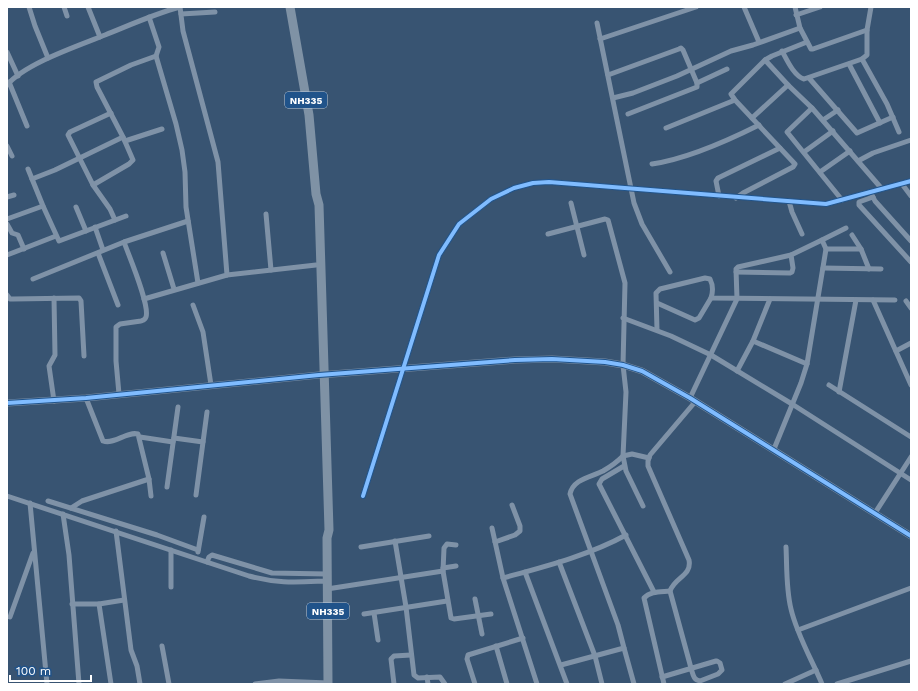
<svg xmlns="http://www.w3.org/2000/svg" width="918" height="691" font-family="'Work Sans',sans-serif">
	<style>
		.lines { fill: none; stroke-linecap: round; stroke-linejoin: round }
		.street { stroke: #7f92a7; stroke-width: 5 }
		.secondary { stroke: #7b8ea3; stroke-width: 7 }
		.highway { stroke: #7f92a5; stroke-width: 9 }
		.cycleway-casing { stroke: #20538a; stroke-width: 6 }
		.cycleway { stroke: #80bcff; stroke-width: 4 }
		.labels { text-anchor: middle; stroke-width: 3.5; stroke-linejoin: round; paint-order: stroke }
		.shield { fill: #20538a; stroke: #bccbdc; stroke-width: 1 }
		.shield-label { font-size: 10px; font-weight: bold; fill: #fff }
	</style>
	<rect width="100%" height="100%" fill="#385472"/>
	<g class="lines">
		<g class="street">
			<polyline points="29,7 35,26 48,58"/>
			<polyline points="64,7 67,16"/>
			<polyline points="88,7 100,37"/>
			<polyline points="744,7 759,42"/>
			<polyline points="795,7 800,28 811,49 813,49 867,30"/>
			<polyline points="181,14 215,12"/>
			<polyline points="796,15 820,7"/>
			<polyline points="149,17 159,47 156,56"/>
			<polyline points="597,23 634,203 642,224 670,272"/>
			<polyline points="600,39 696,7"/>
			<path d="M 782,51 C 787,60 794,76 804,79 L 862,59 L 867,55 L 867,30 L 871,7"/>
			<polyline points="7,52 18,76"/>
			<polyline points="862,59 887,104 899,132"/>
			<polyline points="765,60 788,85 812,108 882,189"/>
			<polyline points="849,64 880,123"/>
			<polyline points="608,75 679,49 681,48 683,50 697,83 697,87 628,114"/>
			<polyline points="809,78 857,133 893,117"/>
			<polyline points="9,82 27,126"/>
			<polyline points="697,83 727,69"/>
			<path d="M 7,85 C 26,63 78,46 105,35 C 130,25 154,14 180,7"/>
			<polyline points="613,98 633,93 677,76 731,51 753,45 800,28"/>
			<polyline points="812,108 787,132 842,200"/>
			<polyline points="111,113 70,132 68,135 93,185 110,209 115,220"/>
			<polyline points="752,118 788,85"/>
			<polyline points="823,120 838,110"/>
			<polyline points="666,128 735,100"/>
			<polyline points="125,141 162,129"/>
			<polyline points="7,146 12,156"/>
			<polyline points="804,152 833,131"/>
			<polyline points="858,161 873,153 911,140"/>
			<path d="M 652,164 C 687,159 727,141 759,125"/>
			<polyline points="28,169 43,206 59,241 126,216"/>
			<polyline points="820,172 850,151"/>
			<polyline points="32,179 55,170 123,137"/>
			<polyline points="902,184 911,196"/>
			<polyline points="93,185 129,164 133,160 123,137 97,87 96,82 131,65 156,56 176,124 182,150 185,172 186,207 198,283"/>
			<polyline points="872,195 875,201 911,241"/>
			<polyline points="719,196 716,181 718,178 780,148"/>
			<polyline points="7,197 14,195"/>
			<polyline points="873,197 859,202 859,205 911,262"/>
			<polyline points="736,198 743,193 793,167 795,164 735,100 731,94 765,60 772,56 807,42"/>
			<polyline points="789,201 792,212 802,234"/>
			<polyline points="571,203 584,255"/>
			<polyline points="76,207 86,231"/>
			<polyline points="266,214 271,270"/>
			<polyline points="7,219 43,206"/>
			<polyline points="7,224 12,233 18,235 24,249"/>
			<polyline points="95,227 103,250"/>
			<path d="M 548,234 L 605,219 L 608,220 L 625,283 L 623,365 L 626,392 L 623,456 C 617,462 610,467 603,471 C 591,477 573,479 570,494 L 618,625 L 624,648 L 561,665"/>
			<polyline points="852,235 861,249 869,269"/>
			<polyline points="826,249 861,249"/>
			<polyline points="98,253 118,305"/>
			<polyline points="163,253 174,289"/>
			<polyline points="7,255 56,236"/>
			<polyline points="823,268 881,269"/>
			<polyline points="736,272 790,273 792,272 793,268 791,255"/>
			<polyline points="227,275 316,265"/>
			<polyline points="33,279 124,242 188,221"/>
			<polyline points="7,295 10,299 13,299 79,298 81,301 84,356"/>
			<polyline points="144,299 227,275 218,162 183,31 180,7"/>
			<polyline points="873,300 911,385"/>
			<polyline points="906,301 911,308"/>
			<polyline points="657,303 695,320 699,318 711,298"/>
			<polyline points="193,305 203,332 211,385"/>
			<polyline points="623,318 671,336 711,355 792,404 911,480"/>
			<path d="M 657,330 L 656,293 L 660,289 L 705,278 L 710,279 C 713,285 713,292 711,298 L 895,300"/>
			<polyline points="753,341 807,364"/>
			<polyline points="896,351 911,343"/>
			<polyline points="737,371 753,341 770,299"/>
			<polyline points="829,385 911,437"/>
			<polyline points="839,392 856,300"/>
			<path d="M 119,394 L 116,361 L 116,327 L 120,324 L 141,321 C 144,320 145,320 146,317 C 150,305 129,256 124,242"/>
			<path d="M 86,398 L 103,441 C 114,445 127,431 138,434 L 149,479 L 151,496"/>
			<polyline points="690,398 737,299 736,269 738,267 791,255 822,240"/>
			<polyline points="54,401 49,366 55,355 54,298"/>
			<polyline points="140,437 173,442"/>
			<polyline points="174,438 203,442"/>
			<polyline points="774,449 801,383 807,364 826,249 822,240 846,228"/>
			<polyline points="624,466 602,479 599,484 654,592"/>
			<polyline points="167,487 178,407"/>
			<polyline points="196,495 207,412"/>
			<path d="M 7,496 L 249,576 C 278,584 298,582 327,581"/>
			<polyline points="363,496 439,255 459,224 491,199 514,188 533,183 549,182 826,204 911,181"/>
			<polyline points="48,501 157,535 198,550"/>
			<polyline points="30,503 47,684"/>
			<polyline points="643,506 626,471 623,456 632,454 649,458"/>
			<polyline points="71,508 82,501 149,479"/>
			<polyline points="875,513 911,457"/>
			<polyline points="63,514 69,555 79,684"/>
			<polyline points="492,528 503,578 537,684"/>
			<polyline points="116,531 131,650 137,666 140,684"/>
			<polyline points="395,541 406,607 414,675 418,678 440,677 445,684"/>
			<polyline points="495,542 515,535 520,531 520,526 512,505"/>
			<polyline points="456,545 447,544 444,548 443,571 451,618 454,619 491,614"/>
			<polyline points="361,547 429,536"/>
			<path d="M 786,547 C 787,567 786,589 791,609 C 797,635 812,660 822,684"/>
			<polyline points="171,550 171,587"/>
			<polyline points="198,552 204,517"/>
			<polyline points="207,562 209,557 212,555 272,573 327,574"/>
			<polyline points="559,562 595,656 602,684"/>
			<polyline points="443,568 456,566"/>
			<polyline points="525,572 567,684"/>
			<path d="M 503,578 C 543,567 590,555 626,535"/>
			<polyline points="327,589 443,571"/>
			<polyline points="475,599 482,634"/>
			<polyline points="72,604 99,604 124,600"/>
			<polyline points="99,604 111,684"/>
			<polyline points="374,613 378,640"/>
			<polyline points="364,614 447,601"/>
			<polyline points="10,617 33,553"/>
			<polyline points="798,630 911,588"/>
			<polyline points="162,646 169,684"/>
			<polyline points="496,646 507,684"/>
			<polyline points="624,648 634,684"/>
			<polyline points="427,677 428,684"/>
			<path d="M 662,677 L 716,661 L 717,661 L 720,663 L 722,670 L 718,674 L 700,681 C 693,680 693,674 691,668 L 670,591 C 675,577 692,576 689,560 L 648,466 L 648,461 L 650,455 L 695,402"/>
			<polyline points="255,684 279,681 328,683"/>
			<polyline points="394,684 391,659 394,656 411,655"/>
			<polyline points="475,684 467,659 468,655 523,638"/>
			<path d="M 664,684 L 644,598 C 650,591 661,592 670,591"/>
			<polyline points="785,684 816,670"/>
			<polyline points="837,684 911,661"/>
		</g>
		<polyline class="secondary" points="7,403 86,398 319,375 515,360 552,359 605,362 623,365 642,371 690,398 911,536"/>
		<polyline class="highway" points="290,7 309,115 316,194 319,205 329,530 327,538 328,684"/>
		<defs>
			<g id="cycleway">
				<polyline points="7,403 86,398 319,375 515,360 552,359 605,362 623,365 642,371 690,398 911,536"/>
				<polyline points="363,496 439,255 459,224 491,199 514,188 533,183 549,182 826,204 911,181"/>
			</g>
		</defs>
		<use href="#cycleway" class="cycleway-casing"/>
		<use href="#cycleway" class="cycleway"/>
	</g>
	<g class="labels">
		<g class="shield">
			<rect x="285" y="92" width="42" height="16" rx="3"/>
			<rect x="307" y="603" width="42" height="16" rx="3"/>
		</g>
		<g class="shield-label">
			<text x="306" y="104">NH335</text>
			<text x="328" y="615">NH335</text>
		</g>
	</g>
	<rect width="918" height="691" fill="none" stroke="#ffffff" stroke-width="16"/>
	<path d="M10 675v6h81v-6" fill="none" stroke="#ffffff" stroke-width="2"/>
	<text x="16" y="675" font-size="12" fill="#ffffff" stroke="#20538a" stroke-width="3" paint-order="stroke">100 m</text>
</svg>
